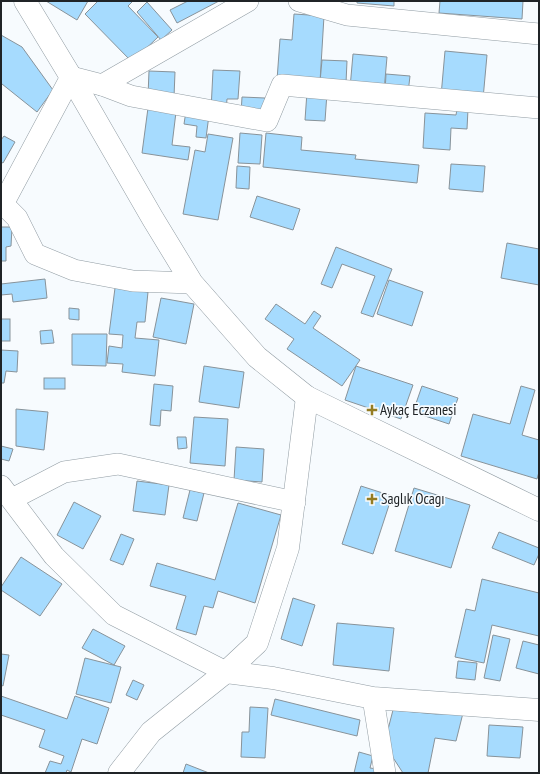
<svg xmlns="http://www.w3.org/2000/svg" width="540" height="774" font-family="'PT Sans Narrow',sans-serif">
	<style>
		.building { fill: #a6dbfe; stroke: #88939a }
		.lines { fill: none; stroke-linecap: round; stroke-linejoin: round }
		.minor-casing { stroke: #919ca3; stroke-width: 22 }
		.tertiary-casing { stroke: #919ca3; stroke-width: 23 }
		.minor { stroke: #fff; stroke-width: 21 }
		.tertiary { stroke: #fff; stroke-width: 22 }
		.poi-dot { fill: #947c23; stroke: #f7fbfe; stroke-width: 1.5 }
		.labels { text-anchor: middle; stroke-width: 3.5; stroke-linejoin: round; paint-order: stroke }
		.poi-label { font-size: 15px; fill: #202427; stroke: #f7fbfe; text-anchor: start }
	</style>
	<rect width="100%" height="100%" fill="#f7fbfe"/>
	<g class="building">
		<polygon points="46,1 88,1 77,20"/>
		<polygon points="98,1 133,1 128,6 158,37 132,62 85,14"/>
		<polygon points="188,1 219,1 177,23 170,10"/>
		<polygon points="357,1 394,1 394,6 357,3"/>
		<polygon points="440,1 523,1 522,19 439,13"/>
		<polygon points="147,2 172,30 161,40 137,12"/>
		<polygon points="294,14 324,16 320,82 277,80 280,39 292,40"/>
		<polygon points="1,35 22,47 53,90 37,112 2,84 1,85"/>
		<polygon points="445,51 487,55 483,99 441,96"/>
		<polygon points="353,54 387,57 384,91 350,88"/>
		<polygon points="322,60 347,61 346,83 320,82"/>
		<polygon points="213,70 240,71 238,99 227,99 226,111 211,110"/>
		<polygon points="149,71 175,72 174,97 148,96"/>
		<polygon points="386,74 410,76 408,93 385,92"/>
		<polygon points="307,92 327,93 325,121 305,120"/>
		<polygon points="242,97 265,98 264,116 241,114"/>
		<polygon points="148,108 176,112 172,145 190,147 188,160 142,153"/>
		<polygon points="457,109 468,109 467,129 451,128 450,150 423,148 425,113 456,115"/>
		<polygon points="186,111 209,115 206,138 196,137 197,126 184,124"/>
		<polygon points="240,133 262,135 260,164 238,163"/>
		<polygon points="266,133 302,137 301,150 356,155 355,159 419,165 417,183 263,167"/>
		<polygon points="208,134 233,138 218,220 183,214 195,150 205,152"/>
		<polygon points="4,136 15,142 3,163 1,162 1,140"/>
		<polygon points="451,164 485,166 483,192 449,189"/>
		<polygon points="237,166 250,167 249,189 236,188"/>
		<polygon points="257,196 300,209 293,230 250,217"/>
		<polygon points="1,227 12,227 11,246 6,247 6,261 1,261"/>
		<polygon points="507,243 539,249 539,285 501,278"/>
		<polygon points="336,247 392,269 373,317 361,313 375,276 342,264 332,288 321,284"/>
		<polygon points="45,279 47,298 13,302 12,294 1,295 1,284"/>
		<polygon points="389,280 423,292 412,326 377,314"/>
		<polygon points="115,288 148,292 145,322 137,322 135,338 159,340 155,376 122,372 123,364 107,363 109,346 122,348 123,335 109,334"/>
		<polygon points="161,298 194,304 186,344 153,337"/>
		<polygon points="276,304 305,324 314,311 321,316 313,328 360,360 342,386 287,349 294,339 265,319"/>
		<polygon points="69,308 79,309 79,320 69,319"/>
		<rect x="1" y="319" width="9" height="22"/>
		<polygon points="52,330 54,343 41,344 40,331"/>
		<polygon points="72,334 107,334 106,366 72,365"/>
		<polygon points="1,350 18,351 17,372 6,371 4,383 1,383"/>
		<polygon points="204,366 244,372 239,408 199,402"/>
		<polygon points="356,366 413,385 401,419 345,400"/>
		<rect x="44" y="378" width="21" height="11"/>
		<polygon points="154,384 173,386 171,411 161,410 160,426 150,425"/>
		<polygon points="422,386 458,398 449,424 413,412"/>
		<polygon points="521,386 535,390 522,435 539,440 539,472 537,479 461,456 473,414 510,424"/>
		<polygon points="16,409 48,412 44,450 16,446"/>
		<polygon points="194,417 228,419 225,466 190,463"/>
		<polygon points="177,437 186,437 187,448 178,449"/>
		<polygon points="1,446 13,449 9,461 1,459"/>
		<polygon points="236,447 264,449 262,482 234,480"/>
		<polygon points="137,481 169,485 165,515 133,511"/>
		<polygon points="361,486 392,496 373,554 342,544"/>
		<polygon points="414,488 470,505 451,568 395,551"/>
		<polygon points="190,490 204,493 197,521 183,518"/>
		<polygon points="74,502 101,516 83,549 57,535"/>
		<polygon points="238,503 281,515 255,603 218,591 213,608 204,606 196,635 176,629 186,596 150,586 157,563 215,580"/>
		<polygon points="499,532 539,548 539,554 534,565 492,548"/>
		<polygon points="121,534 134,539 123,565 110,560"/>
		<polygon points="21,557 62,584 40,616 1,590 1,587"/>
		<polygon points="482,579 539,593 539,636 492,625 484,663 455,657 466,609 475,611"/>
		<polygon points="293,598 315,605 302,646 281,639"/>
		<polygon points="337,623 394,628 389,671 333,665"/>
		<polygon points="93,629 125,646 114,665 82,648"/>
		<polygon points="493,635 510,639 500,681 484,678"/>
		<polygon points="523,641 539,645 539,674 516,668"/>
		<polygon points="1,654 9,655 3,686 1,685"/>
		<polygon points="85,658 121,667 111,703 76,694"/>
		<polygon points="458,661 477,663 475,680 456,678"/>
		<polygon points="133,680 144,685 137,700 126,695"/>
		<polygon points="1,696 67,719 75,696 109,708 97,744 82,739 71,772 67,770 66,773 45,773 50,761 61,764 64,756 39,747 45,730 1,715"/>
		<polygon points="275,699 360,720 357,736 271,715"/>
		<polygon points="250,707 268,708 265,758 241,757 242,732 249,732"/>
		<polygon points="393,710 436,714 463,713 456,741 435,738 428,773 403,773 390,753 385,741"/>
		<polygon points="489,725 523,727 520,758 487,756"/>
		<polygon points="359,752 373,756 370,768 378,769 377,773 354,773"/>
		<polygon points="186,764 209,773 183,773"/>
	</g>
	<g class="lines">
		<defs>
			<g id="minor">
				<polyline points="299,1 347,15 539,34"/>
				<polyline points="102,85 131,96 267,121 282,85 539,108"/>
				<polyline points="3,204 17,218 35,254 74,270 133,281 192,283"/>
				<polyline points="1,205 3,204 71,77 102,85 248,1"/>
				<polyline points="1,486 54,556 114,615 226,672"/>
				<polyline points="12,499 64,472 118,464 295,502"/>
				<polyline points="373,698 385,773"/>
			</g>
			<g id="tertiary">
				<polyline points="25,1 71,77 153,219 192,283 257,357 307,397 539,510"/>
				<polyline points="226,672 273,678 373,698 539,710"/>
				<polyline points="119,773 151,732 226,672 257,643 288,548 307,397"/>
			</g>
		</defs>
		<use href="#minor" class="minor-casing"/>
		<use href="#tertiary" class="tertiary-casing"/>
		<use href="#minor" class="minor"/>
		<use href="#tertiary" class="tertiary"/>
	</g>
	<g class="poi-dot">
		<path d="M370 404h4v4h4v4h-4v4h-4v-4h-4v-4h4z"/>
		<path d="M370 493h4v4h4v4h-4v4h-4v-4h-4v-4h4z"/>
	</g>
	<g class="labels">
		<g class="poi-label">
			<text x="380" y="415">Aykaç Eczanesi</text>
			<text x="381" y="504">Saglık Ocagı</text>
		</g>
	</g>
	<rect width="540" height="774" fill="none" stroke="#202427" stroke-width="4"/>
</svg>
